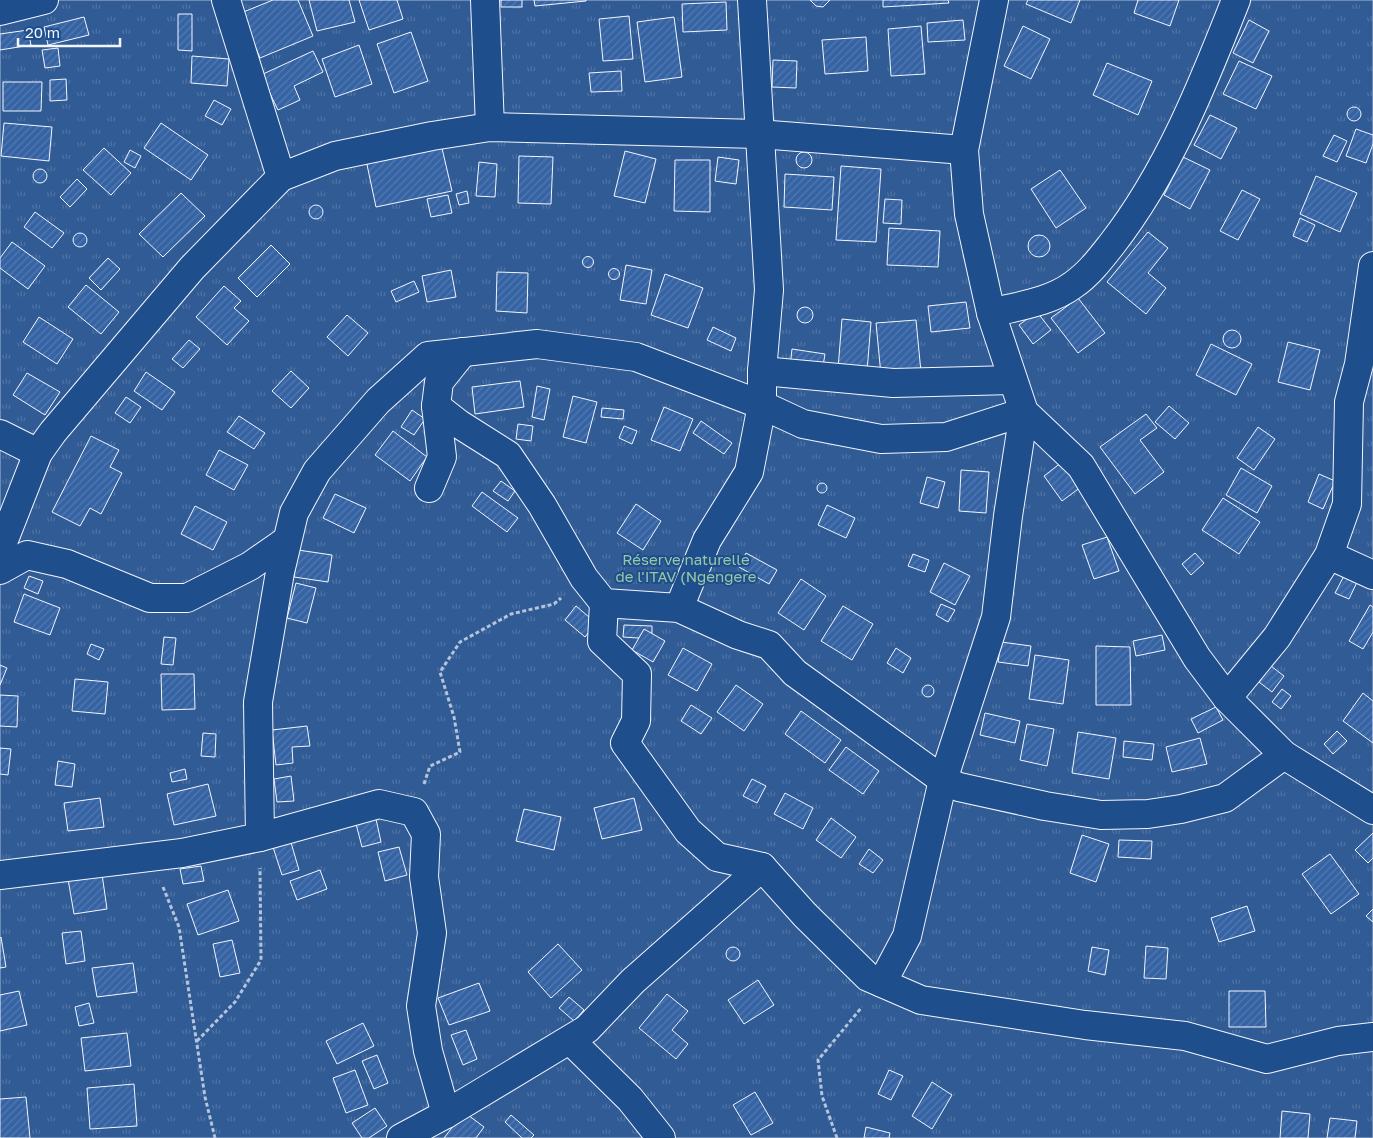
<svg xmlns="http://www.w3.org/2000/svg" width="1373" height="1138" font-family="'Golos Text',sans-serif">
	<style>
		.park { fill: url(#park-tufts); stroke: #a8bbd7 }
		.building { fill: url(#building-hatch); stroke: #f2f6ff }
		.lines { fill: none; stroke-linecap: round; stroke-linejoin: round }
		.minor-casing { stroke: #f2f6ff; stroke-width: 30 }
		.path { stroke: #b3c4dc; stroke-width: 3; stroke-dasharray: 4 2.5; stroke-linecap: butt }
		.minor { stroke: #1f4e8c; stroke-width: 28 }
		.labels { text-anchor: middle; stroke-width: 4; stroke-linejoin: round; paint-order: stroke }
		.park-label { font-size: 15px; fill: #97c8a6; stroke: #1f4e8c }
	</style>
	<defs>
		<pattern id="park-tufts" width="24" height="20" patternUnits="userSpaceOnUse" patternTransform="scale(1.25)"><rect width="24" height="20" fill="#305b95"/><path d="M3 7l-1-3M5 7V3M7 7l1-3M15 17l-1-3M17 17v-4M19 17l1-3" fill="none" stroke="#4e73a5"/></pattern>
		<pattern id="building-hatch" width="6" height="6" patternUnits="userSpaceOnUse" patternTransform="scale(1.25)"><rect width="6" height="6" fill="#3563a3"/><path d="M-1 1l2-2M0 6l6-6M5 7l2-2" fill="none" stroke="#537ab1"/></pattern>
	</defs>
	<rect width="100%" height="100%" fill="#1f4e8c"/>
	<rect class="park" x="0" y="0" width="1373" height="1138"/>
	<g class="building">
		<polygon points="273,0 298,0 313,36 260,58 241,13"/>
		<polygon points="309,0 349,0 355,22 317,31"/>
		<polygon points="359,0 397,0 403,19 369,30"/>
		<rect x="501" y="0" width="21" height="7"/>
		<polygon points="534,0 586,0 586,1 535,6"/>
		<polygon points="810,0 830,0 823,7 816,6"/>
		<polygon points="883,0 948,0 949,3 883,7"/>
		<polygon points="1028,0 1080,0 1071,23 1026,4"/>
		<polygon points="1138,0 1179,0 1170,26 1134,13"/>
		<polygon points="726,2 727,30 683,32 682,4"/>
		<polygon points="178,14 192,14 192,51 178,50"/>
		<polygon points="629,16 633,59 603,61 599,19"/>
		<polygon points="84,17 89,35 48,45 44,27"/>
		<polygon points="674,17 682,77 645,82 637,22"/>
		<polygon points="963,20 965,40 928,42 927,23"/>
		<polygon points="1249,20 1269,31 1253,63 1233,53"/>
		<polygon points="921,26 925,74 891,76 888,29"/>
		<polygon points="1023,26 1050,39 1031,79 1004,66"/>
		<polygon points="28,30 31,45 0,50 0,34"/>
		<polygon points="411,32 428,81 394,93 377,44"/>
		<polygon points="866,37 868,71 825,74 822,40"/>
		<polygon points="359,45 372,84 335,97 322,59"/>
		<polygon points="58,48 60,66 45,68 42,50"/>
		<polygon points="313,51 323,72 294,86 300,100 278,110 261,75"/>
		<polygon points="192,56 229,59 227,86 191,83"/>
		<polygon points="773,60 797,61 796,88 772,87"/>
		<polygon points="1239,61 1272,76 1256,109 1223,94"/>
		<polygon points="1107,63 1152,81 1138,115 1093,95"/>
		<polygon points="621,71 622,91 591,92 589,73"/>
		<polygon points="66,79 67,100 50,101 50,80"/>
		<polygon points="3,82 42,82 41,111 3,111"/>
		<polygon points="214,100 231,109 222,125 205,116"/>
		<circle cx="1354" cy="114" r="7"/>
		<polygon points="1210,115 1237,128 1221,159 1194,145"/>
		<polygon points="4,123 52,127 49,161 1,156"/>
		<polygon points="161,123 208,155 191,180 144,148"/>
		<polygon points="1356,129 1373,135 1373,144 1366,163 1346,156"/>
		<polygon points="1334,135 1347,141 1337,162 1323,156"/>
		<polygon points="441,144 452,191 376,207 366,160"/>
		<polygon points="104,148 131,173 111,195 83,170"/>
		<polygon points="130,150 141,156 135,168 124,162"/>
		<polygon points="625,151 656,159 645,203 614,196"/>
		<circle cx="804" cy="160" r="8"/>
		<polygon points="519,156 553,157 551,204 518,203"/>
		<polygon points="718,157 739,160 736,184 715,181"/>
		<polygon points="1183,157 1210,170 1190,209 1164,195"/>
		<polygon points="675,160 710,160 710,212 674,211"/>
		<polygon points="479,162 497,164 495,197 476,196"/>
		<polygon points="841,166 881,169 876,242 836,240"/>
		<circle cx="40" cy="176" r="7"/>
		<polygon points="1060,170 1086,208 1056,228 1031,189"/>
		<polygon points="785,174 834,177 832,210 784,207"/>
		<polygon points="1316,176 1357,193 1340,232 1300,214"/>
		<polygon points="77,179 87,189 70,207 60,197"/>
		<polygon points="1242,190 1260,199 1238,240 1220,231"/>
		<polygon points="467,191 469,203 459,205 456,194"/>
		<polygon points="181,193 205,216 163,257 139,234"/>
		<polygon points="448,195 452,213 431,217 427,199"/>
		<polygon points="885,199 902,200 901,224 883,223"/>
		<circle cx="316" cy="212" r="7"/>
		<polygon points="35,212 64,233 52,248 24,227"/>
		<polygon points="1300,218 1315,225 1307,242 1293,236"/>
		<polygon points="889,228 940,231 938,267 887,265"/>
		<polygon points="1148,232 1168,248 1148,273 1166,288 1146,314 1107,282"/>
		<circle cx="80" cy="240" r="7"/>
		<circle cx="1039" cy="246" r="11"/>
		<polygon points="12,242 45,266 28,289 0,268 0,258"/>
		<polygon points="271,245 290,264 257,297 238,278"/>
		<circle cx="588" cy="262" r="5.5"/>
		<polygon points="108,258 120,269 101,290 89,278"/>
		<polygon points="626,265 652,270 646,304 620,300"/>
		<circle cx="614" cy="274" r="5.5"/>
		<polygon points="451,270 456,297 427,302 422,276"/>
		<polygon points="497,272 528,273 527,313 496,311"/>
		<polygon points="665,274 703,288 688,328 651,315"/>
		<polygon points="414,281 419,292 396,302 391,291"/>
		<polygon points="86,285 119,312 101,334 68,307"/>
		<polygon points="224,286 241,301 234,308 249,321 227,345 196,317"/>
		<polygon points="1078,298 1105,333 1078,353 1051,318"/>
		<polygon points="966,302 970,328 931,332 928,306"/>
		<circle cx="805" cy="315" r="8"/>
		<polygon points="1037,312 1051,330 1033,344 1019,325"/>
		<polygon points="347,315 368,333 348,356 327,337"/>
		<polygon points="39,317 73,339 57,364 23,342"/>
		<polygon points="842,319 871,322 867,372 838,369"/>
		<polygon points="916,320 921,372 881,375 876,323"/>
		<polygon points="713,327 736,338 731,351 707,340"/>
		<circle cx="1232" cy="339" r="9"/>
		<polygon points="189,340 200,349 183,368 172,359"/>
		<polygon points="1288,342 1320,350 1310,390 1278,382"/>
		<polygon points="1211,344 1252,364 1236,395 1196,375"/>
		<polygon points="792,349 825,354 822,372 790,367"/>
		<polygon points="291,371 309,388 291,408 272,391"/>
		<polygon points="146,372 175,392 162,410 134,391"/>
		<polygon points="27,373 60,392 45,415 13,395"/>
		<polygon points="520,381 524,407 475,414 472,387"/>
		<polygon points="537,386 550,389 544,420 532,417"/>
		<polygon points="573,396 597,402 586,443 563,437"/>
		<polygon points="126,397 141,407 130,423 115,413"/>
		<polygon points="1169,406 1189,423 1175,439 1155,422"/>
		<polygon points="664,407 693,419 680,451 651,440"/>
		<polygon points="602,408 624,410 623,419 601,417"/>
		<polygon points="412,410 425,419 414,435 401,427"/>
		<polygon points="1146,414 1157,428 1140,440 1164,472 1135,494 1100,447"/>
		<polygon points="239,416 265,433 254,449 227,432"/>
		<polygon points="701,421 732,443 724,454 693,433"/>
		<polygon points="518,424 533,426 531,441 516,439"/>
		<polygon points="624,426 637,431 632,444 619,438"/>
		<polygon points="1258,427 1275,439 1254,470 1237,458"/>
		<polygon points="393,431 427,457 410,481 375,455"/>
		<polygon points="91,436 119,450 110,467 122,473 101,514 90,508 80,526 52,512"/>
		<polygon points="219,450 248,465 234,490 206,475"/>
		<polygon points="1062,462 1081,487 1062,501 1044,476"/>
		<polygon points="1241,468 1272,486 1257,513 1226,495"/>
		<polygon points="961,470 989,472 986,513 959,511"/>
		<polygon points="1319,474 1335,481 1323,509 1308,502"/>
		<polygon points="927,477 945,482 938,508 920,503"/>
		<polygon points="501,481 515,491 508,501 493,491"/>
		<circle cx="822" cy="488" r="5"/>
		<polygon points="482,492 518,518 507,532 472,506"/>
		<polygon points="335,494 366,508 354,533 323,518"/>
		<polygon points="1223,498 1260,522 1239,554 1202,530"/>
		<polygon points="636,504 661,521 643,550 617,533"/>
		<polygon points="827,505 855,518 846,538 818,525"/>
		<polygon points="195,506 227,522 213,550 181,534"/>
		<polygon points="1107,537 1119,571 1094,579 1082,545"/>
		<polygon points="298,550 332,555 328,582 294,577"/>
		<polygon points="746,553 777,570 769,584 739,567"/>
		<polygon points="1195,553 1204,563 1191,575 1182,564"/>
		<polygon points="913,554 929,560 925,572 908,566"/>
		<polygon points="944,563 970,576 955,605 930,592"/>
		<polygon points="1345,574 1358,580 1349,599 1335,593"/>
		<polygon points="29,576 43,581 38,594 24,588"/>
		<polygon points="801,579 826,596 804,630 778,613"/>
		<polygon points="296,583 316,588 307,623 287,618"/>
		<polygon points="24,594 60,608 50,635 14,622"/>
		<polygon points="941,604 955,610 948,622 936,615"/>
		<polygon points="1370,605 1373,607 1373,632 1363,649 1349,641"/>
		<polygon points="576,606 596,623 585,637 565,620"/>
		<polygon points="843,606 873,624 852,660 821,641"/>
		<polygon points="624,625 652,626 652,639 623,637"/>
		<polygon points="644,629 665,641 653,662 632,650"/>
		<polygon points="1162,635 1165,650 1136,656 1133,641"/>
		<polygon points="164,637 176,638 173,665 161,664"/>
		<polygon points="1001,642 1031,646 1028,666 998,662"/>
		<polygon points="91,644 104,649 99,660 87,654"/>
		<polygon points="1096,646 1130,647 1131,705 1096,705"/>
		<polygon points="683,648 712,664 697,691 668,675"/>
		<polygon points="896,648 911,658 903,673 887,663"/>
		<polygon points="1035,655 1069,660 1063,704 1029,699"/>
		<polygon points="0,665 7,668 0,685"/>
		<polygon points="1271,666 1284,676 1272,692 1259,682"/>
		<polygon points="161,674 194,674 195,709 162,710"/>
		<polygon points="75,679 108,682 105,714 72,711"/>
		<circle cx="928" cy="691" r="6"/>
		<polygon points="736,685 763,704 744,731 717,712"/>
		<polygon points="1282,689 1291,696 1281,709 1272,702"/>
		<polygon points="1363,693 1373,701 1373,743 1343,721"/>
		<polygon points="0,695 18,696 17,727 0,726"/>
		<polygon points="691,705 712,718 701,734 681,721"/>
		<polygon points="1216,707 1223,720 1198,733 1191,719"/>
		<polygon points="801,711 841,740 825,763 785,734"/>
		<polygon points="985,713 1020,721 1015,743 980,735"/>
		<polygon points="1027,724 1054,729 1047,766 1020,760"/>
		<polygon points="307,726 310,746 292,747 293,763 276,765 272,730"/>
		<polygon points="1337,731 1347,741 1333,754 1324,744"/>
		<polygon points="1078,732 1116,738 1109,779 1072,773"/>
		<polygon points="203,733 216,734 215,757 201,756"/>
		<polygon points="1200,738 1207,764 1172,772 1166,747"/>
		<polygon points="1124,741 1154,744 1152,760 1123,757"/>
		<polygon points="846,747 879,771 863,794 829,770"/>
		<polygon points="0,748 11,749 8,775 0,774"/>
		<polygon points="58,761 75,764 72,787 55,785"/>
		<polygon points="185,769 187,779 172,782 170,773"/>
		<polygon points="291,776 294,801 277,802 274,779"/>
		<polygon points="752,779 766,786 757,803 743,796"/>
		<polygon points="208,784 216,816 174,825 167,794"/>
		<polygon points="785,793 813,808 803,829 774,814"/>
		<polygon points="100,798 104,827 68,831 64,803"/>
		<polygon points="634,798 642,830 602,839 594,808"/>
		<polygon points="524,809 561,817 554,850 516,841"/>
		<polygon points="831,818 856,837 841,858 816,840"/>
		<polygon points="376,819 381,842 362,847 356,824"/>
		<polygon points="1373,833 1373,858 1368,863 1355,850"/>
		<polygon points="1082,835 1109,844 1096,882 1070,873"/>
		<polygon points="290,839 299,870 282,875 272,844"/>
		<polygon points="1119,840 1152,841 1151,859 1118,857"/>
		<polygon points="399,847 407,875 385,881 378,852"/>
		<polygon points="869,849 883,860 873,873 859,864"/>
		<polygon points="1330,854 1359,894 1331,914 1302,874"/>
		<polygon points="201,866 204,881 183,884 180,869"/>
		<polygon points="320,870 327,889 297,900 290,881"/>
		<polygon points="102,874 107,909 74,914 68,879"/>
		<polygon points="228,890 239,921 198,935 187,904"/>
		<polygon points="1247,906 1255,931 1219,942 1211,918"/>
		<polygon points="1373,909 1373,922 1366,916"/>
		<polygon points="81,931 85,961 66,964 62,933"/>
		<polygon points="1,937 6,967 0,968 0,938"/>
		<polygon points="232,940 240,973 220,977 213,944"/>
		<polygon points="558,944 582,970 551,998 528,972"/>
		<polygon points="1146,946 1168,948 1166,979 1144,978"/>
		<polygon points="1092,947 1109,950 1105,975 1088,971"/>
		<circle cx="733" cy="954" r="7"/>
		<polygon points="133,963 137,992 97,997 92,968"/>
		<polygon points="758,980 774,1005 744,1024 728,1000"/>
		<polygon points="479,983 490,1011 449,1025 438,998"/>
		<polygon points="19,991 27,1025 0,1031 0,995"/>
		<polygon points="1229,991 1265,991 1266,1027 1229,1027"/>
		<polygon points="667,994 688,1011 672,1030 688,1044 676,1059 639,1028"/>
		<polygon points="569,997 584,1010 574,1021 559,1008"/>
		<polygon points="89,1003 94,1023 79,1026 75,1007"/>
		<polygon points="363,1023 374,1046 337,1064 326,1041"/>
		<polygon points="466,1030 477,1059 463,1065 451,1035"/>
		<polygon points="127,1033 131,1066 85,1071 81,1038"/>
		<polygon points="377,1055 388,1083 374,1089 362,1061"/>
		<polygon points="355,1070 368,1105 346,1113 333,1078"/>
		<polygon points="889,1070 903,1076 891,1100 878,1094"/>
		<polygon points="932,1082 952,1095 932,1129 912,1116"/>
		<polygon points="134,1084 137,1126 90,1129 87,1088"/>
		<polygon points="755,1092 773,1123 751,1135 733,1105"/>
		<polygon points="26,1097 30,1138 0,1138 0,1099"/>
		<polygon points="375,1108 387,1126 369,1138 362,1138 352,1123"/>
		<polygon points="1282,1111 1310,1114 1308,1138 1280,1138"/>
		<polygon points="464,1112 484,1127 476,1138 444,1138"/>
		<polygon points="511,1115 534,1135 531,1138 522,1138 505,1122"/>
		<polygon points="1330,1118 1357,1121 1355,1138 1327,1138"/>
		<polygon points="866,1127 890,1133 889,1138 864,1138"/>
	</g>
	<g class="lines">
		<defs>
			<g id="minor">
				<polyline points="226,0 281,177"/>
				<polyline points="485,0 490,127"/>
				<polyline points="994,0 964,150 969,214 991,313 1024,412 1081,466 1197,658 1227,698 1284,755 1373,810"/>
				<polyline points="0,11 44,0"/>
				<path d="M 991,313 C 1018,306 1050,302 1073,285 C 1089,274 1101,258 1112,244 C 1168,172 1203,84 1236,0"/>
				<polyline points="463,352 439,382 436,406 459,424 508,455 542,505 584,578 604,603 679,608 738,635 769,645 795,673 943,780 959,787 1045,806 1101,815 1148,814 1181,809 1225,798 1284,755"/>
				<polyline points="762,371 893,383 1013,380"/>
				<polyline points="0,434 38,453"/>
				<polyline points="429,488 442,457 436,406"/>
				<polyline points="0,550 38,453 53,432 192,268 281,177 335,156 432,136 490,127 758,134 964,150"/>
				<polyline points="1329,555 1373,575"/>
				<polyline points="0,570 27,555 67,564 150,598 187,598 250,566 286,541"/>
				<polyline points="604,603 602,641 637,674 636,721 625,743 688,831 717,857 762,867 805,915 868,977 921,1000 1085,1025 1185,1036 1267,1059 1338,1041 1373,1037"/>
				<polyline points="679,608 707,540 749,472 762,405 762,371 769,290 752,0"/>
				<polyline points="1227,698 1277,637 1329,555 1347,504 1349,402 1359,364 1373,266"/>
				<polyline points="260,837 379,804 414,812 426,834 424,877 432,933 421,1006 428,1051 446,1114"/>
				<polyline points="0,875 182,853 260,837 258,702 280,572 294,513 317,471 378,401 428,356 537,344 636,357 762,405 803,424 881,439 946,437 1024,412 1008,516 996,617 943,780 907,936 882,983"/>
				<polyline points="570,1040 630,1099 661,1138"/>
				<polyline points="401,1138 446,1114 587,1029 633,981 762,867"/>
			</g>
		</defs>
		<use href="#minor" class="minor-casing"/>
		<g class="path">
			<polyline points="424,784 430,766 460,752 454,717 440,672 460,642 511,614 554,604 561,598"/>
			<polyline points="163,887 179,927 205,1097 215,1138"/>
			<polyline points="197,1041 235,1002 261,960 260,868"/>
			<polyline points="837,1138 822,1096 818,1060 862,1007"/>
		</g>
		<use href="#minor" class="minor"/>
	</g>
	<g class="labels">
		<g class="park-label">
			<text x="686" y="565">Réserve naturelle<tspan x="686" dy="17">de l'ITAV (Ngengere</tspan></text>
		</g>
	</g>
	<path d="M18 38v8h102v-8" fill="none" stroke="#f2f6ff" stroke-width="2.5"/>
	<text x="25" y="38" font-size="15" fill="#f2f6ff" stroke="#1f4e8c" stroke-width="4" paint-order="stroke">20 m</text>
</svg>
